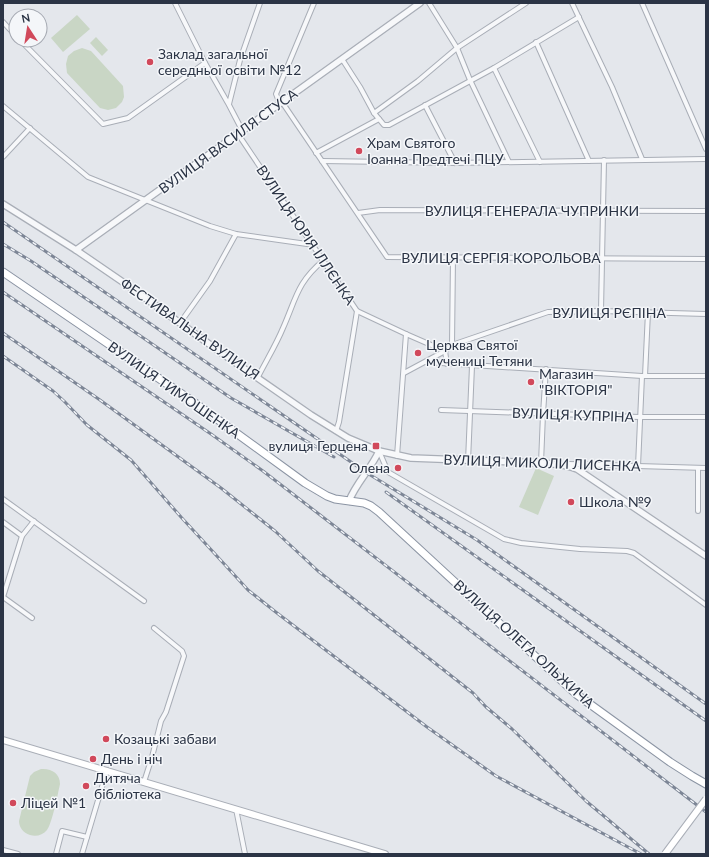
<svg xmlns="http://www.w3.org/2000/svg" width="709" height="857" font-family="Lato,sans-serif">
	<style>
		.green { fill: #c9d6c5 }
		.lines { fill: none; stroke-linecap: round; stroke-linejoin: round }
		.minor-casing { stroke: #a9aeb7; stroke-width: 6 }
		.tertiary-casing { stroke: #a9aeb7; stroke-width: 8 }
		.secondary-casing { stroke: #a9aeb7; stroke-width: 8 }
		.trunk-casing { stroke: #8b94a3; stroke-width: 9 }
		.minor { stroke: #f7f8fa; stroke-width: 4 }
		.tertiary { stroke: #f7f8fa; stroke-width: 5.5 }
		.secondary { stroke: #fff; stroke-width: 6 }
		.trunk { stroke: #fff; stroke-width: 7 }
		.rail-casing { stroke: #7d8696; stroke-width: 3 }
		.rail { stroke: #f4f6f9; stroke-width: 1.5; stroke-dasharray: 4.5; stroke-linecap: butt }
		.secondary-bridge-casing { stroke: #a9aeb7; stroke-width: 8; stroke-linecap: butt }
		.secondary-bridge { stroke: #fff; stroke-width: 6 }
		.poi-dot { fill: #d1495b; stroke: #f4f6f9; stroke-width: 1.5 }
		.labels { text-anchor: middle; stroke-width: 3; stroke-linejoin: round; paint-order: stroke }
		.poi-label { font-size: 14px; fill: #2b3445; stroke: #f4f6f9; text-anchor: start }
		.street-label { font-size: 14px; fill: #2b3445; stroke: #f4f6f9 }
	</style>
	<rect width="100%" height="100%" fill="#e4e7ec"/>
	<g class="green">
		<polygon points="77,15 90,29 63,52 51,38"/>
		<polygon points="96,37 108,50 102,56 90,43"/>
		<polygon points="82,48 91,51 123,86 124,97 122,102 116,108 108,110 100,108 67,73 66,64 68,56 74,51"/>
		<polygon points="536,468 554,476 538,515 519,507"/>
		<path d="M 41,769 C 51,768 60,773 60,784 C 58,793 52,824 47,830 C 43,835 36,837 30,835 C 23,833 19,827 19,821 L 30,776 L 34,772 Z"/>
	</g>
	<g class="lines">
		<defs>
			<g id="minor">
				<polyline points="175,3 205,63 229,105 242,130"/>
				<polyline points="314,3 276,94 278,99 282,102 387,257 706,259"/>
				<polyline points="429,3 457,48 470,80 509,162"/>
				<polyline points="572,3 612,87 642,159"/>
				<polyline points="642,3 706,149"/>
				<polyline points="3,22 16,36"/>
				<polyline points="20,40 103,124 128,118 205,63"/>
				<polyline points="536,42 589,161"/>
				<polyline points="342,59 360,87 374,113 384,125 389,125 494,68 579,17"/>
				<polyline points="494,68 540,162"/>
				<polyline points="229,104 240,60 260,3"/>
				<polyline points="425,105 455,163"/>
				<polyline points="3,106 88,177 210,226 236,234 314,245"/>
				<polyline points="374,113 418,81 457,48 526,3"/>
				<polyline points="238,134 357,311 406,334 445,351 447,364"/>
				<polyline points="316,153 379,119"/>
				<polyline points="3,157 30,128"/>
				<polyline points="322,161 455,163 706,159"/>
				<polyline points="358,213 380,210 706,211"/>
				<polyline points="601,311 604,160"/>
				<polyline points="180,323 210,281 236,234"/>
				<polyline points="452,345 453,257"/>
				<polyline points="426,362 642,376 706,376"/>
				<polyline points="404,373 445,351 452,345 548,312 601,311 706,314"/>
				<polyline points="645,376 648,312"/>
				<path d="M 258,377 C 266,361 276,345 283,328 C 296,299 297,282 324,260"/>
				<polyline points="441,410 639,417 706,417"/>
				<polyline points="336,431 339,422 357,311"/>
				<polyline points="379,451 388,472 504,539 521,543 580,549 627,551 634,553 706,605"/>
				<polyline points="397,456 406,334"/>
				<polyline points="468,461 472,366"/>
				<polyline points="541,463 543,414 546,369"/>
				<polyline points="569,464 706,468"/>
				<polyline points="638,466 642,376"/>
				<polyline points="3,499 144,601"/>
				<polyline points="698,511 698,468"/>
				<polyline points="3,522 22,536"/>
				<polyline points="3,597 22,536 34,521"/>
				<polyline points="3,597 32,618"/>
				<polyline points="144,782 152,757 161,721 166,712 184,656 182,651 154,628"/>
				<polyline points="236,809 245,854"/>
				<polyline points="3,850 18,854"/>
				<polyline points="56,854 62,831 87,837"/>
				<polyline points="82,854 107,770"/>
			</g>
			<g id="tertiary">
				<path d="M 3,204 L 76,250 L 130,287 L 223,354 L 311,415 L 348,438 L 379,451 L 411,458 L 541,463 C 554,464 566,464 577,469 L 706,556"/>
				<polyline points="76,250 420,3"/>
				<path d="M 349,501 C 356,483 371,469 379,451"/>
			</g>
			<polyline id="secondary" points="3,740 385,854"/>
			<polyline id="trunk" points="3,272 195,403 305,483 327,496 335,499 364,503 371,506 379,512 576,694 670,762 692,776 706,784"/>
		</defs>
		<use href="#minor" class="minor-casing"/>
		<use href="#tertiary" class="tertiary-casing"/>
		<use href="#secondary" class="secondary-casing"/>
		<use href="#trunk" class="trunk-casing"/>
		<use href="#minor" class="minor"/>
		<use href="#tertiary" class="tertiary"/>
		<use href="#secondary" class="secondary"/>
		<use href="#trunk" class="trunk"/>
		<defs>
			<g id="rail">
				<polyline points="3,222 367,473 477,540 706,704"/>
				<polyline points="3,244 31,261 231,398 334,457"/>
				<polyline points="3,292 211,434 263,471 706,812"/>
				<polyline points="3,333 100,400 221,488 275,531 318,571 473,693 486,707 512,729 586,801 649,854"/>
				<polyline points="3,356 53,391 64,401 87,425 131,460 181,517 238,579 248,590 277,613 427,727 496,776 641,854"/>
				<polyline points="386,492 706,721"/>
			</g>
		</defs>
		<use href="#rail" class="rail-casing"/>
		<use href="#rail" class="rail"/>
		<defs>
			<polyline id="secondary-bridge" points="665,854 706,799"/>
		</defs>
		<use href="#secondary-bridge" class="secondary-bridge-casing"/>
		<use href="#secondary-bridge" class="secondary-bridge"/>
	</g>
	<g class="poi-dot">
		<circle cx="150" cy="62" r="4"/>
		<circle cx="359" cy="151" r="4"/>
		<circle cx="418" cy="353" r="4"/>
		<circle cx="531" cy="382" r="4"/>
		<rect x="372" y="442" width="8" height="8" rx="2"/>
		<circle cx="398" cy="468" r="4"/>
		<circle cx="571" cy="502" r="4"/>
		<circle cx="106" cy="739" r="4"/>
		<circle cx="93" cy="759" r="4"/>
		<circle cx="86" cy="786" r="4"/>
		<circle cx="13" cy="803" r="4"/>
	</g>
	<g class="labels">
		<g class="poi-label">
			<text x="158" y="59">Заклад загальної<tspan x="158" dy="16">середньої освіти №12</tspan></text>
			<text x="367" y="148">Храм Святого<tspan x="367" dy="16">Іоанна Предтечі ПЦУ</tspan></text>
			<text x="426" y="350">Церква Святої<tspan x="426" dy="16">мучениці Тетяни</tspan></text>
			<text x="539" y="379">Магазин<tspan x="539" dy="16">"ВІКТОРІЯ"</tspan></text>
			<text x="368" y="451" text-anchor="end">вулиця Герцена</text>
			<text x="390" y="473" text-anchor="end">Олена</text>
			<text x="579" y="507">Школа №9</text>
			<text x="114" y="744">Козацькі забави</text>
			<text x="101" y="764">День і ніч</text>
			<text x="94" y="783">Дитяча<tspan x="94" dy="16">бібліотека</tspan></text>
			<text x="21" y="808">Ліцей №1</text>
		</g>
		<g class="street-label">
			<text transform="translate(228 141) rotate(-36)" y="5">ВУЛИЦЯ ВАСИЛЯ СТУСА</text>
			<text x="532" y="216">ВУЛИЦЯ ГЕНЕРАЛА ЧУПРИНКИ</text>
			<text transform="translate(306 235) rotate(56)" y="5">ВУЛИЦЯ ЮРІЯ ІЛЛЄНКА</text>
			<text x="501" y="263">ВУЛИЦЯ СЕРГІЯ КОРОЛЬОВА</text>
			<text x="609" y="318">ВУЛИЦЯ РЄПІНА</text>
			<text transform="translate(190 329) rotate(35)" y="5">ФЕСТИВАЛЬНА ВУЛИЦЯ</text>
			<text transform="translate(174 390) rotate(35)" y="5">ВУЛИЦЯ ТИМОШЕНКА</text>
			<text transform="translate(573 415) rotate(2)" y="5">ВУЛИЦЯ КУПРІНА</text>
			<text transform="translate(542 463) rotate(2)" y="5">ВУЛИЦЯ МИКОЛИ ЛИСЕНКА</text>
			<text transform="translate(524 644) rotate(42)" y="5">ВУЛИЦЯ ОЛЕГА ОЛЬЖИЧА</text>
		</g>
	</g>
	<rect width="709" height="857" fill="none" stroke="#2b3445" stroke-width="8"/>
	<g transform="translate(28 28) rotate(348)"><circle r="19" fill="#f4f6f9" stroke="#a4a8b1"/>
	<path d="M0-3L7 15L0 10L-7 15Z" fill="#d1495b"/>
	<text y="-6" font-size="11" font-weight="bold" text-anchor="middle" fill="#2b3445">N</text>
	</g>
</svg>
